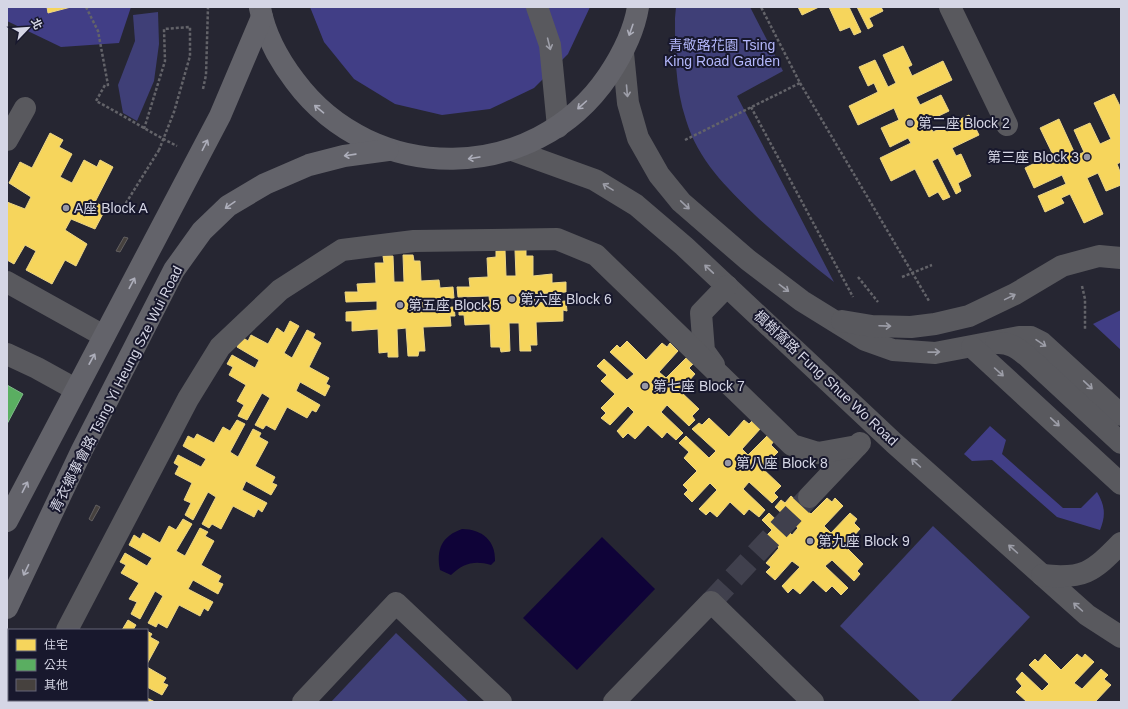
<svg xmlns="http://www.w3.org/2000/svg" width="1128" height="709" font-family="Helvetica,'Noto Sans TC',sans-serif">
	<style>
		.green { fill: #3f3f77 }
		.forest { fill: #413e86 }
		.water { fill: #0f0338 }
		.homes { fill: #f6d55c; stroke: #ecd585 }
		.public { fill: #5aae61; stroke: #7fba89 }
		.building { fill: #46413e; stroke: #625f60 }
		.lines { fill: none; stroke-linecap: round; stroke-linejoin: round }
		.minor-tunnel { stroke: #40404d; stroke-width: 22; stroke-dasharray: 22 11; stroke-linecap: butt }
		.path { stroke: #636369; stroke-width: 2.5; stroke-dasharray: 3 2; stroke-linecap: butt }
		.minor { stroke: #59595e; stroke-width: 22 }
		.major { stroke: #63636a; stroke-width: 22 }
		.path-bridge { stroke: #636369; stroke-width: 2.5; stroke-dasharray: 3 2; stroke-linecap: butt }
		.oneway { stroke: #adaeba }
		.oneway2 { stroke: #9d9ea8 }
		.poi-dot { fill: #9898a6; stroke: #18182d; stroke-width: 1.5 }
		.labels { text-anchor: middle; stroke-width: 4; stroke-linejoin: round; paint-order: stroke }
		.park-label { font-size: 14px; fill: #b4b8fc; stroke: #18182d }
		.poi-label { font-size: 14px; fill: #d5d6e5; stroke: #18182d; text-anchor: start }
		.street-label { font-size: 14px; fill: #d5d6e5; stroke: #18182d }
	</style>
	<rect width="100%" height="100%" fill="#262632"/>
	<g class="green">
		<path d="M 676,7 L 750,7 L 783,71 L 737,96 L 834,282 C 807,261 781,239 755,215 C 726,187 698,160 686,120 C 675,87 675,52 675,18 Z"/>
		<polygon points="158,12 159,44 154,81 137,121 123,113 118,85 135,41 133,15"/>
		<polygon points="933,526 1030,617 950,702 921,702 840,626"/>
		<polygon points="396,633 469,702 331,702"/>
	</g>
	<g class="forest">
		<polygon points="7,7 131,7 119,43 61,47 7,21"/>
		<polygon points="310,7 590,7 568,54 534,88 490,109 442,115 395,104 354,79 324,42"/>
		<polygon points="1121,310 1121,350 1093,324"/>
		<path d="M 990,426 L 1006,440 L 1002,454 L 1063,508 L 1081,508 L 1097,492 C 1105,505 1106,516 1100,530 L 1057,517 L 992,460 L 972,461 L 964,454 Z"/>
	</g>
	<g class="water">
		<path d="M 462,529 C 482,529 496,541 495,561 L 491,565 C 475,560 463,563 451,575 L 440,570 C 436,549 442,536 462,529 Z"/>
		<polygon points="602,537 655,589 577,670 523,618"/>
	</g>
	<g class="homes">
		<polygon points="47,7 71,7 48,13"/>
		<polygon points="798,7 819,7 802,15"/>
		<polygon points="829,7 849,7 861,32 854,35 850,27 840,31"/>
		<polygon points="857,7 881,7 883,11 869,18 873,26 868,29"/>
		<polygon points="903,46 912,65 908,67 912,76 943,61 952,80 916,97 920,105 941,95 949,111 928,121 933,132 969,115 979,135 952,148 956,156 961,154 971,176 958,183 961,191 956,194 938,158 932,161 950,197 943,200 938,192 929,197 915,169 891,181 880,158 911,143 908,138 890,147 881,128 899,120 894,108 858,125 849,106 878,92 874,83 868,86 859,67 875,60 888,87 896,83 883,55"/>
		<polygon points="1114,94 1121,108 1121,162 1117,164 1121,174 1121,185 1106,191 1098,173 1087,178 1103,214 1084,223 1070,194 1061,198 1064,203 1045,212 1038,196 1066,184 1062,175 1034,188 1025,168 1043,159 1045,163 1055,159 1040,128 1059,119 1076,156 1084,152 1074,130 1090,123 1100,144 1111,139 1094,103"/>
		<polygon points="50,133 63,140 59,147 72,154 60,177 72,183 84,160 97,167 100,160 113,167 95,202 106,208 95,229 71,219 65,230 87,244 76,266 65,260 52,284 26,270 36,251 25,245 14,264 7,260 7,202 25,209 31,197 9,183 20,162 32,168"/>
		<polygon points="505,250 506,276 516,276 515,250 526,250 526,256 533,256 533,276 552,274 552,283 566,282 566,292 534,294 535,303 566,301 567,311 563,310 563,321 536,322 537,345 530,345 531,351 520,351 519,323 509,323 510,351 501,352 500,347 491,347 490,324 465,325 464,315 459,315 459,306 490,305 489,296 458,297 457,287 470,287 469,278 488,277 487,258 496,257 496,251"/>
		<polygon points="403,255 413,255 414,261 420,261 421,281 439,280 440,288 453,287 454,298 422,299 423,308 454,307 455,316 450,316 451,326 423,327 425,351 419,351 418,356 408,356 406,328 397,329 398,357 388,357 388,352 379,353 378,329 352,331 352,321 346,321 346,312 377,310 377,301 346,302 345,292 358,292 357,284 376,283 375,263 384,263 383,256 393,256 394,282 404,282"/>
		<polygon points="290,321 299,326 284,353 292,358 307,330 315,334 313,338 321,343 309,367 329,378 326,384 330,386 325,396 300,382 296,391 320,405 316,412 312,410 307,418 287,407 275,430 266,425 263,429 255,425 270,398 262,393 247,420 238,416 244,405 237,401 246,385 229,375 233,367 227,364 232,355 255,368 259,360 237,347 242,337 248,341 251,335 268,344 277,328 284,333"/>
		<polygon points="627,341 646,360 662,343 667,347 670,343 678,351 659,372 666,378 686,358 693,364 689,368 695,374 680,391 699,409 692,416 695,420 689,426 667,405 661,412 683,433 676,440 667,432 662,438 648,425 635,439 628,433 623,438 617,431 634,412 628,406 610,425 601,418 606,413 601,408 615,394 601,381 607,375 597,366 604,359 627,380 634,374 610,352 617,345 620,348"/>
		<polygon points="709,418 729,437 744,420 749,424 752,421 761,428 742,449 748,455 768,435 774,441 771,445 778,452 762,468 781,486 774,493 778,497 772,503 749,482 743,489 765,510 759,517 749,509 744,515 730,502 717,517 710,511 706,515 699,509 717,490 710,483 692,502 684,494 688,490 683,485 697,471 684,458 689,452 679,443 686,436 709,458 716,451 692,429 699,423 702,425"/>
		<polygon points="237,420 245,424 230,452 238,457 253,429 261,433 259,437 268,442 255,466 275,477 272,483 277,485 271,495 246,481 242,490 267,503 262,512 258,509 254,517 233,506 221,529 212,524 209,528 202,524 216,497 208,492 193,520 185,515 191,503 184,500 192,483 175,474 179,466 174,463 178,455 201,467 206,459 183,446 188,436 194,439 197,434 214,443 223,427 230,431"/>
		<polygon points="791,496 811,514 827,498 832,502 835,498 843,506 824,526 831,533 850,513 857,519 854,523 860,529 845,546 863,564 857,571 860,574 854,581 832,560 825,566 848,588 841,595 832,586 826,592 813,580 800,594 793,588 788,593 782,586 800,567 792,561 775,580 766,572 771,567 766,563 779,548 766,536 772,530 762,520 769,513 792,535 798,528 775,507 781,500 785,503"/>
		<polygon points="183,519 192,524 176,551 185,556 200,528 208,532 205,536 214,541 201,565 221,576 218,582 223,584 218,594 193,580 188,589 213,602 208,611 204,608 200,616 179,605 167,628 158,623 156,627 148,623 163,596 155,591 140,619 131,614 137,602 129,599 139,583 121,573 126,565 120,562 125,553 147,566 152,558 129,545 134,535 140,539 143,533 160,543 169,526 176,530"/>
		<polygon points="128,620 136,625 133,630 122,630"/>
		<polygon points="147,631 152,634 150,637 159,642 147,664"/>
		<polygon points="1045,654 1061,670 1077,654 1082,658 1085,654 1094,662 1074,683 1082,689 1101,669 1108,675 1104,679 1111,685 1095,702 1027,702 1016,692 1022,686 1016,679 1022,672 1042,691 1049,684 1029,665 1035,659 1038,662"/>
		<polygon points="147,667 166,678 163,683 168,685 162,695 147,687"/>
		<polygon points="147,698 155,702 105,702 106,700 147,700"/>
		<polygon points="75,700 95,700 94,702 78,702"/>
	</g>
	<polygon class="public" points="7,385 23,394 7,424"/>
	<g class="building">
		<polygon points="124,237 128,238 120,252 116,251"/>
		<polygon points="96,505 100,507 92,521 89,519"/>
	</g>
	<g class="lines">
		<polyline class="minor-tunnel" points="711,602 809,497"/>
		<g class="path">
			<path d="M 86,7 L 98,31 L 108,85 L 105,85 L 96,101 C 123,115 149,132 177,146"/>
			<polyline points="800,83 929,301"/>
			<polyline points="203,89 206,75 208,7"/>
			<polyline points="751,107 853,297"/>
			<polyline points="685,140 800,83 761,7"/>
			<polyline points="126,214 121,211 159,150"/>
			<polyline points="858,277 878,302"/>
			<polyline points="1082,286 1085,299 1085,329"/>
		</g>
		<g class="minor">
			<polyline points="537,7 550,45 558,127"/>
			<polyline points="950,7 1007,125"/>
			<polyline points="623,53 628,103 638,138 659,175 681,202 748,260 802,301 865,340 893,350 935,353 1019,337 1031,337 1041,342 1121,415"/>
			<polyline points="7,140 25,108"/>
			<polyline points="512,150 595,180 636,205 684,246 894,443 1087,615 1121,637"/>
			<polyline points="7,282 104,336"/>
			<polyline points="842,321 872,326 911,327 935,324 969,316 1015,294 1062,266 1099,256 1121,258"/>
			<path d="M 996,343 C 1009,342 1017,348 1027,356 L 1121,443"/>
			<polyline points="972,347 1121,484"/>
			<polyline points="7,354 37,368 75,389"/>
			<polyline points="714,365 704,351 701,313 727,286"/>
			<polyline points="809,497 860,443"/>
			<path d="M 1042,575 C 1083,580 1093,572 1121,543"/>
			<polyline points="67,630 188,399 220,347 280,290 342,250 414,241 557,239 596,255 792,445 818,453 857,446"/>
			<polyline points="30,702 31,700"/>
			<polyline points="303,702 396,603 501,702"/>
			<polyline points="614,702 711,602 813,702"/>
		</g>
		<g class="major">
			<path d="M 260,8 C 265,35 279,60 295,81 C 373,186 534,185 608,76 C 622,55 634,32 638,7"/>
			<polyline points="7,521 220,116 262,17"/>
			<polyline points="7,608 82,450 174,270 202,231 228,206 265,184 309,165 344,156 388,150"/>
		</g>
		<g class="path-bridge">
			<polyline points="144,129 165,61 164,29 190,27 190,56 174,112 159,150"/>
			<polyline points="902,277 932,265"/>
		</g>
	</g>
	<defs><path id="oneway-shaft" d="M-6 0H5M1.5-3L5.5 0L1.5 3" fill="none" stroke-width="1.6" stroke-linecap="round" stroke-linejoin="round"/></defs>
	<g class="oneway">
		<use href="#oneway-shaft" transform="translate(631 30) rotate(109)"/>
		<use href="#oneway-shaft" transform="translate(582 105) rotate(138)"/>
		<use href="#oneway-shaft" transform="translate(319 109) rotate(-140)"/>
		<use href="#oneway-shaft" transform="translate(205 145) rotate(-63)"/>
		<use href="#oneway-shaft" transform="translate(350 155) rotate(172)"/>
		<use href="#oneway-shaft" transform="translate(474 158) rotate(171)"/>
		<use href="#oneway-shaft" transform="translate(230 205) rotate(145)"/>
		<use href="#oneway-shaft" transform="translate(132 283) rotate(-62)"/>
		<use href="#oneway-shaft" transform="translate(92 359) rotate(-61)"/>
		<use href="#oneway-shaft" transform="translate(25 487) rotate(-63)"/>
		<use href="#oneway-shaft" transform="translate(26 570) rotate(116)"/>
	</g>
	<g class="oneway2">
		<use href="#oneway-shaft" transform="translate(549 44) rotate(76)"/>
		<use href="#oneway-shaft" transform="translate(627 91) rotate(85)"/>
		<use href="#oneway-shaft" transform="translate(608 187) rotate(-148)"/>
		<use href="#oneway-shaft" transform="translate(685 205) rotate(43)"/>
		<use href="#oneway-shaft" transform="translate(709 269) rotate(-137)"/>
		<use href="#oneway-shaft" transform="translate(784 288) rotate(37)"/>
		<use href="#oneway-shaft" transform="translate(1010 297) rotate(-26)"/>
		<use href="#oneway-shaft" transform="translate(885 326) rotate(2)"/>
		<use href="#oneway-shaft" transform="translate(1041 343) rotate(34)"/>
		<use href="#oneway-shaft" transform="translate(934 352) rotate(-1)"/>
		<use href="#oneway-shaft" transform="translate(999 372) rotate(42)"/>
		<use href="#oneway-shaft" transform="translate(1088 385) rotate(43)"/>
		<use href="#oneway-shaft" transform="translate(1055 422) rotate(43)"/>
		<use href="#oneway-shaft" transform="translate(916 463) rotate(-138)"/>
		<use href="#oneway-shaft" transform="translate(1013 549) rotate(-138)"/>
		<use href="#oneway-shaft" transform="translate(1078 607) rotate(-138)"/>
	</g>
	<g class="poi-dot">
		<circle cx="910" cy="123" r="4"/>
		<circle cx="1087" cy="157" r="4"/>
		<circle cx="66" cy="208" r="4"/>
		<circle cx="512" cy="299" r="4"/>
		<circle cx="400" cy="305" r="4"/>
		<circle cx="645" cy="386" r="4"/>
		<circle cx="728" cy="463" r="4"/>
		<circle cx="810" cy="541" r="4"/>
	</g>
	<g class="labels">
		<g class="park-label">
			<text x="722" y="50">青敬路花園 Tsing<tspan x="722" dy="16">King Road Garden</tspan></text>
		</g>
		<g class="poi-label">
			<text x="918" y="128">第二座 Block 2</text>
			<text x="1079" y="162" text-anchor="end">第三座 Block 3</text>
			<text x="74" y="213">A座 Block A</text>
			<text x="520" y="304">第六座 Block 6</text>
			<text x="408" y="310">第五座 Block 5</text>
			<text x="653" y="391">第七座 Block 7</text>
			<text x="736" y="468">第八座 Block 8</text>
			<text x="818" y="546">第九座 Block 9</text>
		</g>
		<g class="street-label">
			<text transform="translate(826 378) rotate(43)" y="5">楓樹窩路 Fung Shue Wo Road</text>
			<text transform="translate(116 389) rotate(-63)" y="5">青衣鄉事會路 Tsing Yi Heung Sze Wui Road</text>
		</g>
	</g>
	<rect width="1128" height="709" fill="none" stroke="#d5d6e5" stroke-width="16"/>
	<rect x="8" y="629" width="140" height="72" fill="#18182d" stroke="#646477"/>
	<rect x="16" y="639" width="20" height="12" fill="#f6d55c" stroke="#646477"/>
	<text x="44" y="649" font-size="12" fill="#d5d6e5">住宅</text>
	<rect x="16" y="659" width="20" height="12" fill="#5aae61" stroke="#646477"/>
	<text x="44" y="669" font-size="12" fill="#d5d6e5">公共</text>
	<rect x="16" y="679" width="20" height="12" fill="#46413e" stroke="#646477"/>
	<text x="44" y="689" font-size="12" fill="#d5d6e5">其他</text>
	<g transform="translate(28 28) rotate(65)" stroke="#18182d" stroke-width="3" paint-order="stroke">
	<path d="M0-3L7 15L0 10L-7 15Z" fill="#d5d6e5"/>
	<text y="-6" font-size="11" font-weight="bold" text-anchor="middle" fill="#d5d6e5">北</text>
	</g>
</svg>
